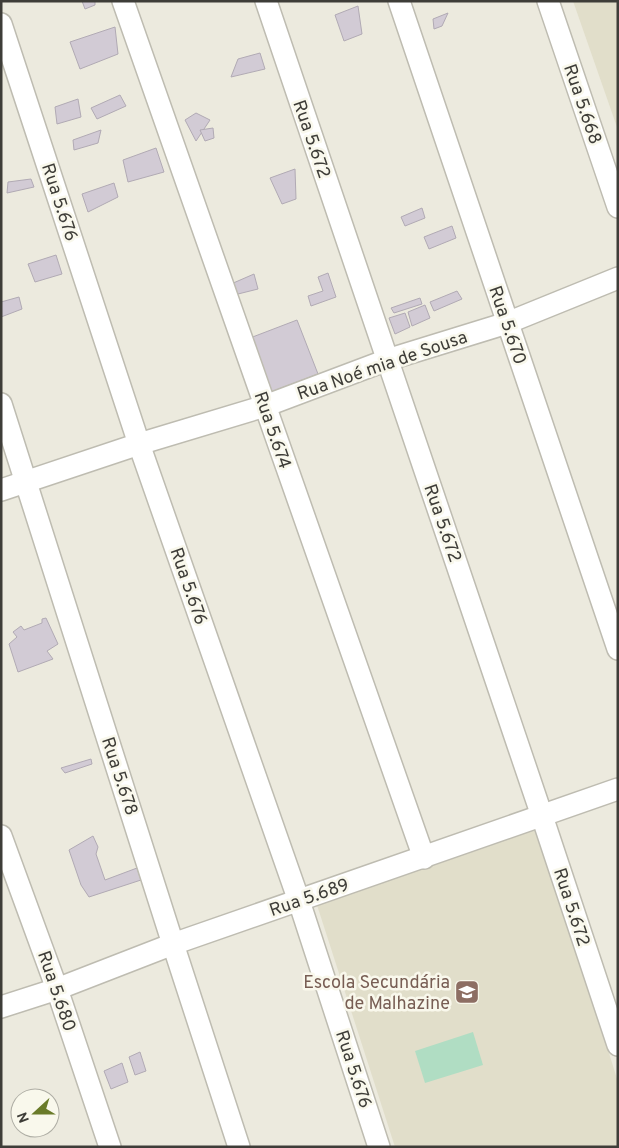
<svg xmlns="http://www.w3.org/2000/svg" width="619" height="1148" font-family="Overpass,sans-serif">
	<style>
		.built { fill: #e1deca }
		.green { fill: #b0ddc3 }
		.building { fill: #d2cbd5; stroke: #b1aab4 }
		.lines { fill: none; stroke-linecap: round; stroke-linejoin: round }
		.minor-casing { stroke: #bebcb1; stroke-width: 24 }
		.minor { stroke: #fff; stroke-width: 21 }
		.labels { text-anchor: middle; stroke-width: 5; stroke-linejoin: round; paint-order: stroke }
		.street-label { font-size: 18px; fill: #3e3d38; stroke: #f9f8ec }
		.education-label { font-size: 18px; fill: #785e54; stroke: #f9f8ec; text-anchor: end }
	</style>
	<rect width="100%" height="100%" fill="#eceade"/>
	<g class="built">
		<polygon points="573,1 618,1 618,130"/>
		<polygon points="538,826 618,1082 618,1147 395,1147 316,902"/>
	</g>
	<polygon class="green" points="473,1032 483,1065 425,1083 415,1051"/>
	<g class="building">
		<polygon points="82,1 95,1 95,5 85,9"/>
		<polygon points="358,6 362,34 344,41 335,15"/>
		<polygon points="448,13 442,26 434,29 433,19"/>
		<polygon points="115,27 118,54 80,69 70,42"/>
		<polygon points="260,53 265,69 231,77 238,59"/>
		<polygon points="120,95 126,106 97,119 91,108"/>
		<polygon points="78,99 81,117 57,124 55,107"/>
		<polygon points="196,113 210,120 196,141 185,120"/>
		<polygon points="213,128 214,138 205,141 200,130"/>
		<polygon points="101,130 98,143 74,150 73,140"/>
		<polygon points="156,148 164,172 128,182 123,160"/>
		<polygon points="295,169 296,199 282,204 270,178"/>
		<polygon points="31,179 34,187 7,193 8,182"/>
		<polygon points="114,183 118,197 88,212 82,194"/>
		<polygon points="422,208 425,218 405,226 401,217"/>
		<polygon points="452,226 456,238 429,249 424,237"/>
		<polygon points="56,255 62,274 35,282 28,264"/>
		<polygon points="328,273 336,297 311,306 308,296 323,291 318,277"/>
		<polygon points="254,274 258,289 238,294 231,284"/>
		<polygon points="457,291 462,299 434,311 430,302"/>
		<polygon points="19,297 22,309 1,317 1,302"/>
		<polygon points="420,298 422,304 394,313 391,308"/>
		<polygon points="425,305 430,318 412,326 408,312"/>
		<polygon points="405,313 410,327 395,334 389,318"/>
		<polygon points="297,320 318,374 271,392 250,338"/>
		<polygon points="46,618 58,644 47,651 53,659 18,672 9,644 17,637 13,632 21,626 24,630 42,623 42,619"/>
		<polygon points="91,759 92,764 65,773 61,768"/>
		<polygon points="93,836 98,847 96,854 105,880 137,868 141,880 89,897 81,885 69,850"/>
		<polygon points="140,1052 146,1071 135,1075 129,1057"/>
		<polygon points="122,1063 128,1082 111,1089 104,1071"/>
	</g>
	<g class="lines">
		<defs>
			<g id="minor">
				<polyline points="123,1 424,858"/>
				<polyline points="266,1 542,816 618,1045"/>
				<polyline points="399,1 618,649"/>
				<polyline points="548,1 618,207"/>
				<polyline points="1,24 139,444 299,901 379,1147"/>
				<polyline points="1,404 173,944 239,1147"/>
				<polyline points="1,490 139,444 265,406 387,360 507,323 618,278"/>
				<polyline points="1,836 57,989 110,1147"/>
				<polyline points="1,1007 57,989 173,944 618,789"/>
			</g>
		</defs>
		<use href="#minor" class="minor-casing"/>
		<use href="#minor" class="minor"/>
	</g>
	<defs>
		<symbol id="school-square" viewBox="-11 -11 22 22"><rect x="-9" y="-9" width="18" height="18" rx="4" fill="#8d6e63" stroke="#f9f8ec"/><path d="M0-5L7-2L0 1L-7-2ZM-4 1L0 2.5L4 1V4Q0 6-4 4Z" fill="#fff"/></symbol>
	</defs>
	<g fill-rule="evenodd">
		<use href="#school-square" x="453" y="978" width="28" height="28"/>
	</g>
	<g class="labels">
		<g class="street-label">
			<text transform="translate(583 104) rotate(71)" y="6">Rua 5.668</text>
			<text transform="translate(312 139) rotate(71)" y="6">Rua 5.672</text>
			<text transform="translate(60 202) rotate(72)" y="6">Rua 5.676</text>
			<text transform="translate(508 325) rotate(71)" y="6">Rua 5.670</text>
			<text transform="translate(382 365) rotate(-19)" y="6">Rua Noé mia de Sousa</text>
			<text transform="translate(273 430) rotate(71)" y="6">Rua 5.674</text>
			<text transform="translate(443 523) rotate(71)" y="6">Rua 5.672</text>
			<text transform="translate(189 586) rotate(71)" y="6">Rua 5.676</text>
			<text transform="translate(120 776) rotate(72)" y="6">Rua 5.678</text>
			<text transform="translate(309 897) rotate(-19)" y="6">Rua 5.689</text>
			<text transform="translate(572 907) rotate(72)" y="6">Rua 5.672</text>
			<text transform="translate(57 991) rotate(71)" y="6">Rua 5.680</text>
			<text transform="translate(354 1069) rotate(72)" y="6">Rua 5.676</text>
		</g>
		<g class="education-label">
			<text x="450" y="988">Escola Secundária<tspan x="450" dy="21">de Malhazine</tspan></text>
		</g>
	</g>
	<rect width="619" height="1148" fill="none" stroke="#3e3d38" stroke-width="5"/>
	<g transform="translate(35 1113) rotate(249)"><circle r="24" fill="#f9f8ec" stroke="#aeada4"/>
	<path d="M0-4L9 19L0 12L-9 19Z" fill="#6a7b29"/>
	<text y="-8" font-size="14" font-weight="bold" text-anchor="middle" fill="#3e3d38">N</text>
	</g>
</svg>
